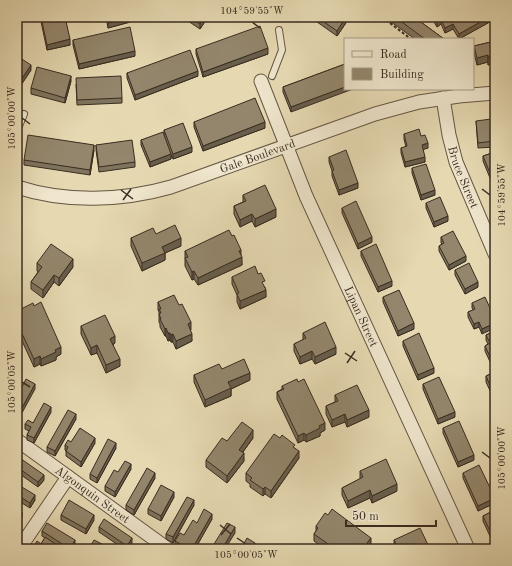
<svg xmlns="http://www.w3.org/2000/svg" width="512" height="566" font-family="'Old Standard TT',serif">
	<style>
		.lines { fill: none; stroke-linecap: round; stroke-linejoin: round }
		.lane-casing { stroke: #655744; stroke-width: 8 }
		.street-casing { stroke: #655744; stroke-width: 15 }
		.path { stroke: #3a2c20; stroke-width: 2; stroke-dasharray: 3 2; stroke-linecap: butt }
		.lane { stroke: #efe6cd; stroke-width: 6 }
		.street { stroke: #efe6cd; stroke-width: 13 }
		.wall { fill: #7e735d; stroke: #3a2c20 }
		.shaded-wall { fill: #675e4c; stroke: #3a2c20 }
		.building { fill: #93866c; stroke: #3a2c20 }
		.ticks { fill: none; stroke: #3a2c20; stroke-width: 1.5 }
		.labels { text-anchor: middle; stroke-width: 3.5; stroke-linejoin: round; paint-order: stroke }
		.street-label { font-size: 12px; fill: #3a2c20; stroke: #efe6cd }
		.neatline { fill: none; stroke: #3a2c20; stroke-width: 1.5 }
		.ticks-label { font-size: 10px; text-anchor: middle; fill: #3a2c20 }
	</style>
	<rect width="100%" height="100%" fill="#e6d9b2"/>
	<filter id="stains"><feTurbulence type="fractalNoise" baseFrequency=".005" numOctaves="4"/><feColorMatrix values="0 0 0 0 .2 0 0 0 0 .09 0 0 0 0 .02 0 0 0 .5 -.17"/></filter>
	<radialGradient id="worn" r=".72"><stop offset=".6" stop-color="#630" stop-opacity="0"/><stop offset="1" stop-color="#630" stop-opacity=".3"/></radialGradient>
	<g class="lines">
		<defs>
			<g id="lane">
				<polyline points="272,76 282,50 279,30"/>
				<polyline points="17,131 24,114"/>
			</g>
			<g id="street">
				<path id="s1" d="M 261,81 L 306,196 L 468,549"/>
				<path id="s2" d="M 443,98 L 449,135 L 456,162 L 495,254"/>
				<path id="s3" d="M 17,187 C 66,203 122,201 171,187 L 375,114 L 419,102 L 459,96 L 495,93"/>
				<path id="s4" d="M 17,440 L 168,549"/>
				<polyline points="19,549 68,477"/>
			</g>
		</defs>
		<use href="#lane" class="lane-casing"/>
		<use href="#street" class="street-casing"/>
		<polyline class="path" points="382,17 411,39"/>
		<use href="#lane" class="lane"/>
		<use href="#street" class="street"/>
	</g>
	<g class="wall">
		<polygon points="40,17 65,17 70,45 47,50"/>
		<polygon points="106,17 130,17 130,22 108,28"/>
		<polygon points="182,17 208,17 200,29"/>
		<polygon points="310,17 350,17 337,36"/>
		<polygon points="384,17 414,17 444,39 415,39"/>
		<polygon points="431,17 495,17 495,19 459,39 453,29 445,33 441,24 437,27"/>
		<polygon points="73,40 135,56 79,69 73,45"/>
		<polygon points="495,41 495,63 488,65 488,62 477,65 474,53 474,46"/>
		<polygon points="196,49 268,54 203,77 196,54"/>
		<polygon points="17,56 31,70 19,88 17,87"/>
		<polygon points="345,64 291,112 283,92 283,87"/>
		<polygon points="127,73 198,76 135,100 127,78"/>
		<polygon points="71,81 65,103 31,94 31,88"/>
		<polygon points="76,84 122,98 122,103 77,105"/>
		<polygon points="476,121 494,141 494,147 478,148"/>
		<polygon points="194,122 265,128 203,151 194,127"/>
		<polygon points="164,130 192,152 173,159 171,155 171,159 150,167 141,145 141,140 164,135"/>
		<polygon points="404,134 421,136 428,148 423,149 425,162 405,167 401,153 401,148 406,147 404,139"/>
		<polygon points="96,145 135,162 135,167 99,172 96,150"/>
		<polygon points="94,150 90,175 24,165 24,160"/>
		<polygon points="495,152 495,190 483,161 483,156"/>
		<polygon points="329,157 358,188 339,195 332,176 332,171 329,162"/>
		<polygon points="412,168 435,195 421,200 412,173"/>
		<polygon points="243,195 276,217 255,227 252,221 240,227 234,214 234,206 243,202"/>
		<polygon points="426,203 448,221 434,227 426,208"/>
		<polygon points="342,208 372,242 358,249 342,213"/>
		<polygon points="156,234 181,246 165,253 165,260 142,271 131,246 131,238"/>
		<polygon points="441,237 466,261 449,270 439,251 439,246 442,244 441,243"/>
		<polygon points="185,251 241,256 242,265 198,285 194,279 192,280 185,266"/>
		<polygon points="361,251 392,286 378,292 361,256"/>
		<polygon points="37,263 73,267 59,286 54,282 43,298 31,289 31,282 38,272 37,271"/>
		<polygon points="455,270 478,287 465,294 455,275"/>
		<polygon points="232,277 265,287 266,297 240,309 237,302 237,295 232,284"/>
		<polygon points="383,297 414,329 398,336 383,302"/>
		<polygon points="158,302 191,330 190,330 192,341 176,349 173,342 171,342 170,340 168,341 166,336 165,336 160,327 160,324 159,322 159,312 158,310"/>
		<polygon points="472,303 495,319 482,334 479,327 474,329 468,317 468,312 473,310 472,308"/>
		<polygon points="19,310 61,354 56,357 56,360 41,366 40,364 34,367 17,330 17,314 19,313"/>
		<polygon points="81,326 115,343 113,345 120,366 106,373 97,353 91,355 81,334"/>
		<polygon points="495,331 493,368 485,351 485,346 488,344 486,340 486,335"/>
		<polygon points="303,333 336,354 315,364 312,359 300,364 294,351 294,344 303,340"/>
		<polygon points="403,341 434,373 418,380 403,346"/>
		<polygon points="222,369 250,380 231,389 231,396 205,407 194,382 194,375"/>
		<polygon points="495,372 492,395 486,382 486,376"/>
		<polygon points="423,384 455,417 438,424 423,389"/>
		<polygon points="282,386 325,430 320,433 320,436 306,442 304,440 298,443 277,399 277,392 282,389"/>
		<polygon points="335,395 369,417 347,427 345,422 332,427 326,414 326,406 335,402"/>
		<polygon points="51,412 34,443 27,440 27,435 29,431 25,429 25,424 33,423"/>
		<polygon points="76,419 55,456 47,452 47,447"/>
		<polygon points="443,428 474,460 458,467 443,433"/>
		<polygon points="253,438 243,452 244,461 227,483 206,467 206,460 227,441"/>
		<polygon points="71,442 95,443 81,467 66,456 66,451 65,450 65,445"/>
		<polygon points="116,448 97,483 90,479 90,474"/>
		<polygon points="295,448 299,458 271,498 265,494 263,496 250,487 250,484 246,481 246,473"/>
		<polygon points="17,456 44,480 38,487 17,472"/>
		<polygon points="131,469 115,497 105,491 105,486"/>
		<polygon points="360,471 397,491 372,503 370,498 348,508 342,495 342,488 360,479"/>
		<polygon points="463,473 495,503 478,511 463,478"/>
		<polygon points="155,478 134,515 126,510 126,505"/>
		<polygon points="17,484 35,500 30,508 17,500"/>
		<polygon points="174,497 161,521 148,514 148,509"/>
		<polygon points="194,505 173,543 166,539 166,534"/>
		<polygon points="17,510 22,517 18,524 17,524"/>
		<polygon points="495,510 495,547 483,521 483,516"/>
		<polygon points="61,515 94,520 86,534 61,520"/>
		<polygon points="212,519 195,549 180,549 175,546 175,541 184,535 197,523"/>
		<polygon points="316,526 371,545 369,548 369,549 325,549 314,541 314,534 316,531"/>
		<polygon points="99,527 132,543 128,549 124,549 99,532"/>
		<polygon points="42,531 75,546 73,549 32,549 41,544 45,538 42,536"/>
		<polygon points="394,540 430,549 394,547"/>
	</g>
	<g class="shaded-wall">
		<polygon points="130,17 130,22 108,28 108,23"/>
		<polygon points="205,17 208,17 200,29 200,24"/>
		<polygon points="346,17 350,17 337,36 337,31"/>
		<polygon points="489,17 495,17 495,19 459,39 459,34"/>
		<polygon points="441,19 441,24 437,27 437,22"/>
		<polygon points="453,24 453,29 445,33 445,28"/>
		<polygon points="70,39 70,45 47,50 47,45"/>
		<polygon points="268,48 268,54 203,77 203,72"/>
		<polygon points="135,51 135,56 79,69 79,64"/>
		<polygon points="488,55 488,62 477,65 477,58"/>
		<polygon points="495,56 495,63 488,65 488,57"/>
		<polygon points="31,65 31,70 19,88 19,83"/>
		<polygon points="198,71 198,76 135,100 135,95"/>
		<polygon points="71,76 71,81 65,103 65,98"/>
		<polygon points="345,87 345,89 353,89 291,112 291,107"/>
		<polygon points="265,122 265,128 203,151 203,146"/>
		<polygon points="428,143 428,148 422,150 422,145"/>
		<polygon points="94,145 94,150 90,175 90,170"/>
		<polygon points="192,147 192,152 173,159 173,154"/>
		<polygon points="171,154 171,159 150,167 150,162"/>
		<polygon points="425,157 425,162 405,167 405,162"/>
		<polygon points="358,183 358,188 339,195 339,190"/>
		<polygon points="435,190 435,195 421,200 421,195"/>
		<polygon points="276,209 276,217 255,227 255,219"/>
		<polygon points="252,214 252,221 240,227 240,220"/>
		<polygon points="448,216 448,221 434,227 434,222"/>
		<polygon points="372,237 372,242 358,249 358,244"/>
		<polygon points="181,238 181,246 165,253 165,260 142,271 142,263 162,247"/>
		<polygon points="241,250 241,257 239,251"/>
		<polygon points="466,256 466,261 449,270 449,265"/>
		<polygon points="242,257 242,265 198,285 198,278"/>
		<polygon points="73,259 73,267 59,286 59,278"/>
		<polygon points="194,271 194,279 192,280 192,272"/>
		<polygon points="54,275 54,282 43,298 43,290"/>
		<polygon points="392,281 392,286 378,292 378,287"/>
		<polygon points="478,282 478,287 465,294 465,289"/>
		<polygon points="266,290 266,297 240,309 240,301"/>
		<polygon points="191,322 191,330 188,332 188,324"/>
		<polygon points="479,322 479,327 474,329 474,324"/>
		<polygon points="414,323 414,329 398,336 398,331"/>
		<polygon points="495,323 495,328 482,334 482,329"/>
		<polygon points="166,328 166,336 165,336 165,329"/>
		<polygon points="168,333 170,333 170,340 168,341"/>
		<polygon points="173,334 173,342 171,342 171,335"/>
		<polygon points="192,334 192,341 176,349 176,341"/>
		<polygon points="115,336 115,343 110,346 110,339"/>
		<polygon points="97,345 97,353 91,355 91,348"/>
		<polygon points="61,347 61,354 56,357 56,360 41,366 41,359 55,350"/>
		<polygon points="336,347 336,354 315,364 315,357"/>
		<polygon points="312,351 312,359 300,364 300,357"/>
		<polygon points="40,356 40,364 34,367 34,359"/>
		<polygon points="120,359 120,366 106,373 106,365"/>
		<polygon points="495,362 495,368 493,368 493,363"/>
		<polygon points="434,368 434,373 418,380 418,375"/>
		<polygon points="250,373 250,380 231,389 231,396 205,407 205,400 228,382"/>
		<polygon points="35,384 35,389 17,422 17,417"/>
		<polygon points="495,388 495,393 492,395 492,390"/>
		<polygon points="51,407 51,412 34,443 34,438"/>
		<polygon points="369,410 369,417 347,427 347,420"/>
		<polygon points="455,412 455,417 438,424 438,419"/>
		<polygon points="76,414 76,419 55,456 55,451"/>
		<polygon points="345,414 345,422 332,427 332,420"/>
		<polygon points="325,423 325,430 320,433 320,436 306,442 306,435 319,426"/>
		<polygon points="253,430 253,438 239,457 239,450"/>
		<polygon points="304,433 304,440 298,443 298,436"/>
		<polygon points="95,438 95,443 81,467 81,462"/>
		<polygon points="116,443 116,448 97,483 97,478"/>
		<polygon points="299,451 299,458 271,498 271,491"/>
		<polygon points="244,453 244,461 227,483 227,476"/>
		<polygon points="474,455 474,460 458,467 458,462"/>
		<polygon points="131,464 131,469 115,497 115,492"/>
		<polygon points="155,473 155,478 134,515 134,510"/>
		<polygon points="44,475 44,480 38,487 38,482"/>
		<polygon points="397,484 397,491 372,503 372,496"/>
		<polygon points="265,487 265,494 263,496 263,489"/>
		<polygon points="370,490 370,498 348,508 348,501"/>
		<polygon points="174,492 174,497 161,521 161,516"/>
		<polygon points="35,495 35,500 30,508 30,503"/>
		<polygon points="495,498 495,503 478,511 478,506"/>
		<polygon points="194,500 194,505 173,543 173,537"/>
		<polygon points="22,512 22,517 18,524 18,519"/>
		<polygon points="212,514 212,519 195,549 192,549"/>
		<polygon points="94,515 94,520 86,534 86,529"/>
		<polygon points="235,527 235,533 225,549 222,549"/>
		<polygon points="132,538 132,543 128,549 127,549 127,546"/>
		<polygon points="371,538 371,545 369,548 369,549 366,549 367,543"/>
		<polygon points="75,540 75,546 73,549 70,549"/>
		<polygon points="255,543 255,548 254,549 252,549"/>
	</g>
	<g class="building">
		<polygon points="41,17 65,17 70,39 47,45"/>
		<polygon points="107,17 130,17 108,23"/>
		<polygon points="189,17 205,17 200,24"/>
		<polygon points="317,17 346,17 337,31"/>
		<polygon points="395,17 414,17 444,39 425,39"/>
		<polygon points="434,17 489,17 459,34 453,24 445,28 441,19 437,22"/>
		<polygon points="260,26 268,48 203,72 196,49"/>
		<polygon points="130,27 135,51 79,64 73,40"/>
		<polygon points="495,41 495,56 488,57 488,55 477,58 474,46"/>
		<polygon points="190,50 198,71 135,95 127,73"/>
		<polygon points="17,56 31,65 19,83 17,82"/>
		<polygon points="345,64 345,87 291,107 283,87"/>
		<polygon points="37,67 71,76 65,98 31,88"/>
		<polygon points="121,76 122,98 77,100 76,78"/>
		<polygon points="255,98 265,122 203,146 194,122"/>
		<polygon points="491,119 494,141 478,143 476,121"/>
		<polygon points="183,123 192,147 173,154 164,130"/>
		<polygon points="419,129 421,136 425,135 428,143 422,145 425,157 405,162 401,148 407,146 404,134"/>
		<polygon points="163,132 171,154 150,162 141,140"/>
		<polygon points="28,135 94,145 90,170 24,160"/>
		<polygon points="132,140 135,162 99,167 96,145"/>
		<polygon points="346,150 358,183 339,190 332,171 334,170 329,157"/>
		<polygon points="495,152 495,185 483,156"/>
		<polygon points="426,164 435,190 421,195 412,168"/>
		<polygon points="265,185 276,209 255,219 252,214 240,220 234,206 246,201 243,195"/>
		<polygon points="440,197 448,216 434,222 426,203"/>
		<polygon points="356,201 372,237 358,244 342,208"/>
		<polygon points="175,225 181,238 162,247 165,253 142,263 131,238 153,228 156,234"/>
		<polygon points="229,230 232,236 234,235 241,250 239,251 242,257 198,278 194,271 192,272 185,258 188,257 185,251"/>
		<polygon points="453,231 466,256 449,265 439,246 444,243 441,237"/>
		<polygon points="51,244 73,259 59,278 54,275 43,290 31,282 42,267 37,263"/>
		<polygon points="376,244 392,281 378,287 361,251"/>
		<polygon points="469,263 478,282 465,289 455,270"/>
		<polygon points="255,266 258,274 261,273 265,281 262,282 266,290 240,301 237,294 239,293 232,277"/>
		<polygon points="399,290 414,323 398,331 383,297"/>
		<polygon points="174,295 179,305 182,304 191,322 188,324 192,334 176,341 173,334 171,335 170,333 168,333 166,328 165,329 160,319 161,319 159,314 161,313 159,309 161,309 158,302"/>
		<polygon points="485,297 495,319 495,323 482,329 479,322 474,324 468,312 475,309 472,303"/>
		<polygon points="41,302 61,347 55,350 56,352 41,359 40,356 34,359 17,323 17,314 20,312 19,310 33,303 34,306"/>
		<polygon points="105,315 115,336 110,339 120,359 106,365 97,345 91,348 81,326"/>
		<polygon points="325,322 336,347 315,357 312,351 300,357 294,344 306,338 303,333"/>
		<polygon points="495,331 495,362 493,363 485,346 490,343 486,335"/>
		<polygon points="419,333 434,368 418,375 403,341"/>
		<polygon points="244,359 250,373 228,382 231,388 205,400 194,375 219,364 222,369"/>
		<polygon points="495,372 495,388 492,390 486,376"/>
		<polygon points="439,377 455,412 438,419 423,384"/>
		<polygon points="26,379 35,384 17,417 17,389 18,387 21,389"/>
		<polygon points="297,379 298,382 304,379 325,423 319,426 320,428 306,435 304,433 298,436 277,392 284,389 282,386"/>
		<polygon points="357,385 369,410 347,420 345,414 332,420 326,406 338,401 335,395"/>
		<polygon points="44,403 51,407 34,438 27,435 31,427 25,424 28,420 33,423"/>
		<polygon points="68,410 76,414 55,451 47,447"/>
		<polygon points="459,421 474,455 458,462 443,428"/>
		<polygon points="242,422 253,430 239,450 244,453 227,476 206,460 222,438 227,441"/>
		<polygon points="80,428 95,438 81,462 66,451 68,447 65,445 68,440 71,442"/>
		<polygon points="274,434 280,438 282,435 295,445 293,447 299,451 271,491 265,487 263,489 250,480 252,478 246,473"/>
		<polygon points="108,439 116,443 97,478 90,474"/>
		<polygon points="17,456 44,475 38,482 17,467"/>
		<polygon points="386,459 397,484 372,496 370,490 348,501 342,488 363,477 360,471"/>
		<polygon points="125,461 131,464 115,492 105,486 114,470 118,472"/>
		<polygon points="479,465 495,498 478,506 463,473"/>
		<polygon points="147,468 155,473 134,510 126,505"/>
		<polygon points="17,484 35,495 30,503 17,495"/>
		<polygon points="161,485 174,492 161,516 148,509"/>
		<polygon points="187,497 194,500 173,537 166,534"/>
		<polygon points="69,500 94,515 86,529 61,515"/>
		<polygon points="204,509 212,514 192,549 189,549 175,541 180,533 184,535 193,520 197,523"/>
		<polygon points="332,509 371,538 367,543 369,545 366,549 335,549 314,534 318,528 316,526 325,513 328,515"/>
		<polygon points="17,510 22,512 18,519 17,519"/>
		<polygon points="495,510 495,542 483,516"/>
		<polygon points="104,519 132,538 127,546 99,527"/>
		<polygon points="47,523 75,540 70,549 42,531"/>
		<polygon points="227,523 235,527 222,549 211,549"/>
		<polygon points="420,528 430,549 391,549 397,546 394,540"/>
		<polygon points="45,537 63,549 32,549 37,541 41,544"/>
		<polygon points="247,538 255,543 252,549 241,549"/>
		<polygon points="94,540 112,549 94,549 90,547"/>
	</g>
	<path class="ticks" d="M 252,22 L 260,28M 22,118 L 30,124M 482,189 L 490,195M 121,190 L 133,199M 123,200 L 131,189M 345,353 L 357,361M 347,363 L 355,351M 22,382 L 30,387M 482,452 L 490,458M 220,525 L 231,534M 221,535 L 230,524M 237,538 L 246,544"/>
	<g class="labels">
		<g class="street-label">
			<text dy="4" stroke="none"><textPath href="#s3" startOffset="248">Gale Boulevard</textPath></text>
			<text dy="4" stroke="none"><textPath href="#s2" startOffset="82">Bruce Street</textPath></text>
			<text dy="4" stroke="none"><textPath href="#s1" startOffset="256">Lipan Street</textPath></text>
			<text dy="4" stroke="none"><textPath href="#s4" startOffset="93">Algonquin Street</textPath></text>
		</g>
	</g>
	<rect width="512" height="566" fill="none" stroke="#e6d9b2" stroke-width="44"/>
	<rect x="344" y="38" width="130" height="52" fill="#efe6cd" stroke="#a79c88"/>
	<rect x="352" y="51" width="20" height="6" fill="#efe6cd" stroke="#a79c88"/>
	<text x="380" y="58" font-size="12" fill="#3a2c20">Road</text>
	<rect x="352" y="68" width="20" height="12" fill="#93866c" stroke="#a79c88"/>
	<text x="380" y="78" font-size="12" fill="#3a2c20">Building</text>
	<path d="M346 520v6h90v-6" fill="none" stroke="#3a2c20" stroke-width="2"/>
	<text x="352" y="520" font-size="12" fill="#3a2c20" stroke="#efe6cd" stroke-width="3" paint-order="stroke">50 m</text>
	<rect x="22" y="22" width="468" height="522" class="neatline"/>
	<g class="ticks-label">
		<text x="252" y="14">104°59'55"W</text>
		<text transform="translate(11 118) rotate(-90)" y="4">105°00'00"W</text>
		<text transform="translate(501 195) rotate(-90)" y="4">104°59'55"W</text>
		<text transform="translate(11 382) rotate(-90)" y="4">105°00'05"W</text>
		<text transform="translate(501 458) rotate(-90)" y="4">105°00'00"W</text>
		<text x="246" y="558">105°00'05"W</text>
	</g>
	<rect width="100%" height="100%" filter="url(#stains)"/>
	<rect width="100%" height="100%" fill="url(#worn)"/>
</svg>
